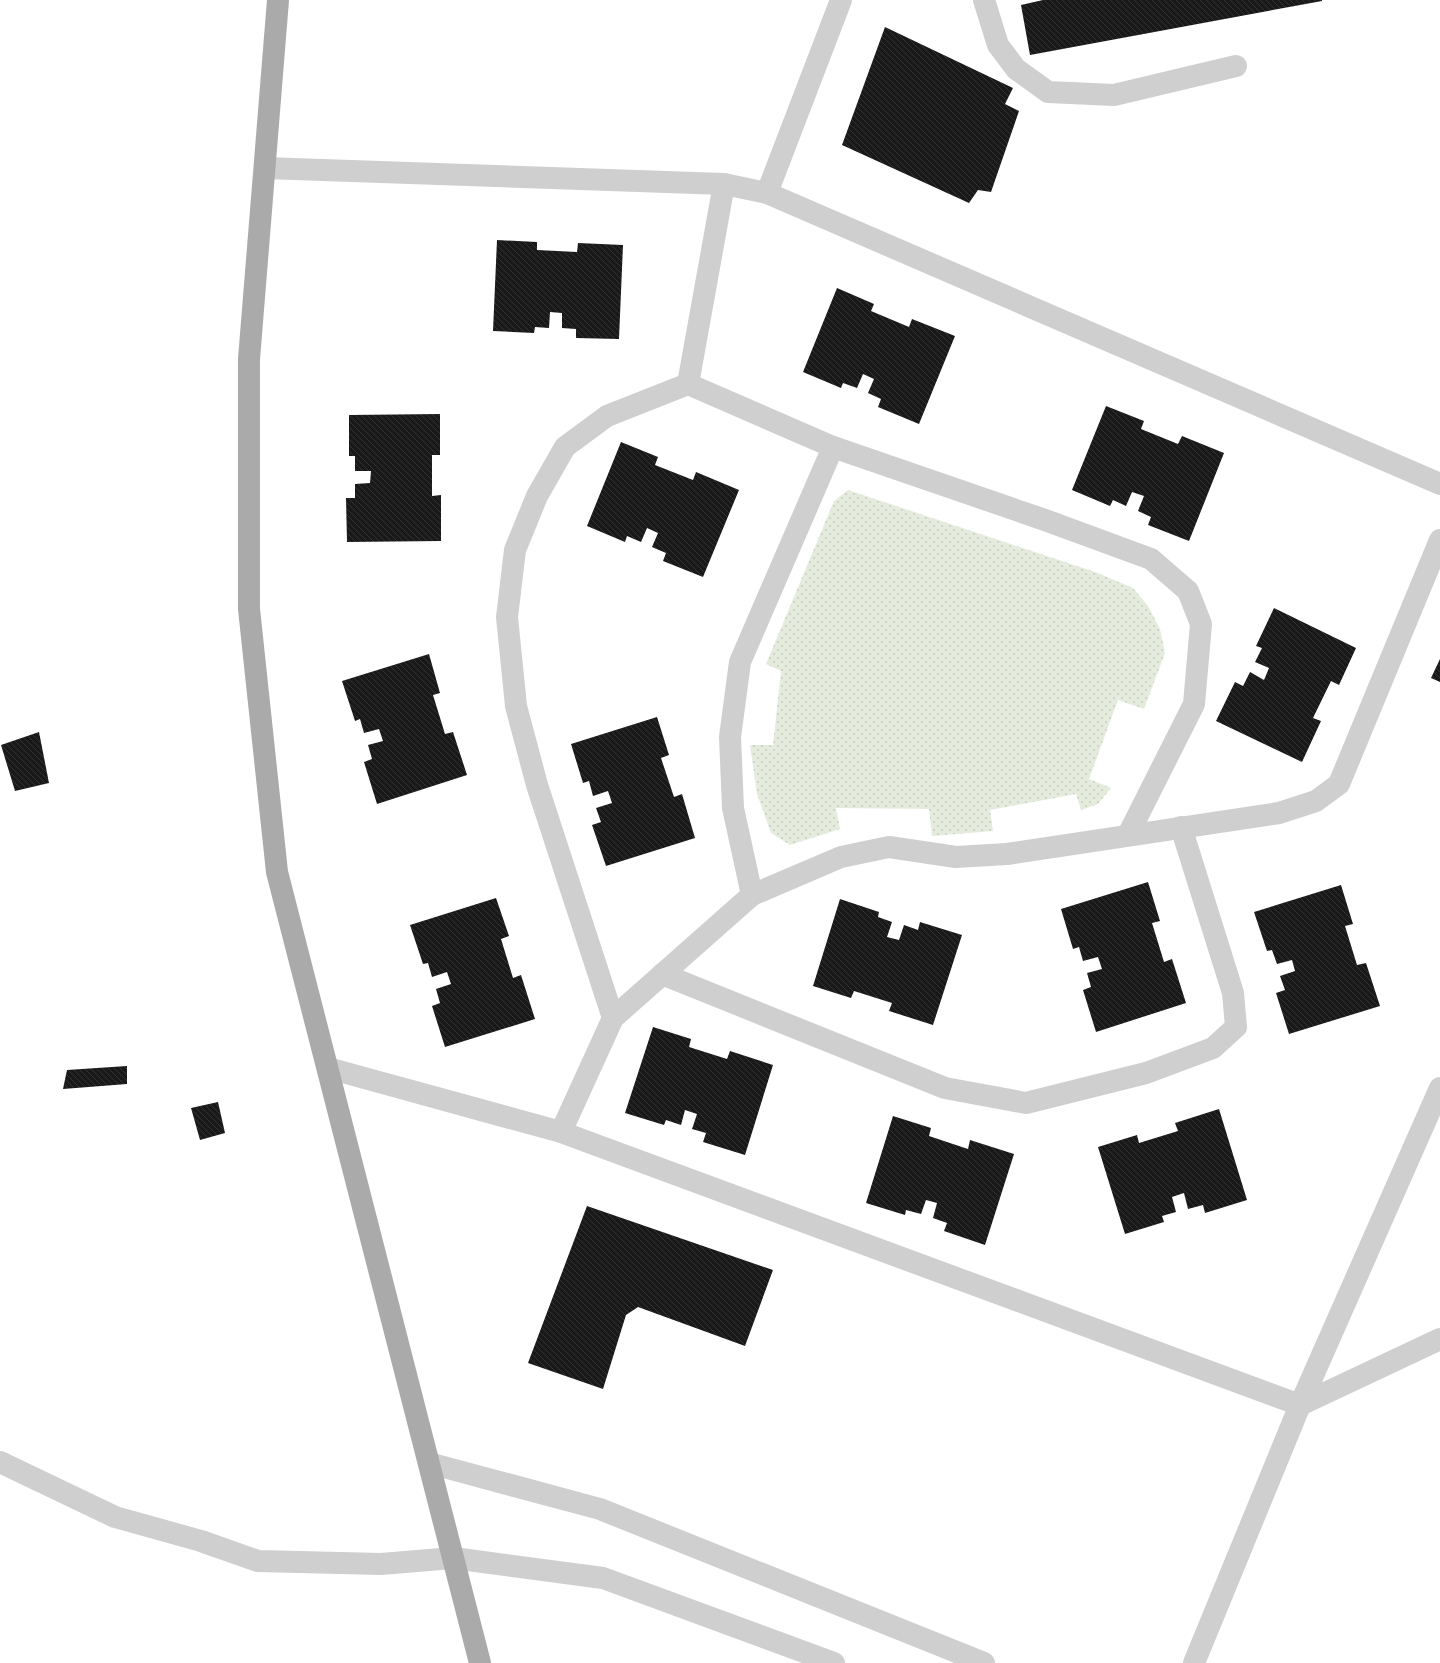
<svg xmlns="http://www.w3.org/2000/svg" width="1440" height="1663" font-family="Arial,sans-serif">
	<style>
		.park { fill: url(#park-dots) }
		.building { fill: url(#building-back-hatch) }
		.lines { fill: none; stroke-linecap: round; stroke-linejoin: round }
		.minor { stroke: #cfcfcf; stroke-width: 22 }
		.major { stroke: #aaa; stroke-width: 22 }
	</style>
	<defs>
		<pattern id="park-dots" width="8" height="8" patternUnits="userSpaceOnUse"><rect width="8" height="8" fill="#e5ecde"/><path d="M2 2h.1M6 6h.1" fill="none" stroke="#c5cbbf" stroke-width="1.8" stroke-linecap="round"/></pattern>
		<pattern id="building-back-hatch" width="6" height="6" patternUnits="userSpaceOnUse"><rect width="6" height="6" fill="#191919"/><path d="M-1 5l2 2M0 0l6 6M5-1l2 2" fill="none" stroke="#323232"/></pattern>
	</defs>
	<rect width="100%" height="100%" fill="#fff"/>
	<polygon class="park" points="848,490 1098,573 1133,588 1148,606 1160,629 1165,653 1144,709 1118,700 1089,779 1111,788 1098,804 1081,810 1076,794 990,810 993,831 932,836 929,809 836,808 840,829 790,845 771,833 757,794 750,745 773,745 781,671 766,664 834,501"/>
	<g class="building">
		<polygon points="1043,0 1322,0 1322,1 1030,55 1021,5"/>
		<polygon points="885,27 1013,88 1005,104 1019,111 991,192 978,190 969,203 842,145"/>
		<polygon points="497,240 537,242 537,250 577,252 578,243 623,245 619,339 576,338 576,329 562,328 562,313 550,312 549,328 535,327 534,333 493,331"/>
		<polygon points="837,288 874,304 871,311 909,327 912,319 955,336 919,424 878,407 881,399 868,393 874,379 863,374 857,388 843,383 841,388 803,372"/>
		<polygon points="1106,406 1144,421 1141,429 1178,444 1182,436 1224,453 1189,541 1148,525 1151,517 1138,511 1144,496 1132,492 1126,506 1113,500 1110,506 1072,490"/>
		<polygon points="440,414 440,455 432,455 432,496 441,495 441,541 347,542 346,498 355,498 355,484 370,483 371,471 355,471 355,456 349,456 349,415"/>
		<polygon points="621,442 658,457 655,465 693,480 696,472 739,490 703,577 663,561 666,553 652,547 658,533 647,528 641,542 627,536 625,542 587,526"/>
		<polygon points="1274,608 1356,648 1339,685 1331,681 1313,718 1321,721 1302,762 1216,721 1235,682 1243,686 1250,672 1264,680 1269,668 1255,662 1262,648 1256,646"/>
		<polygon points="429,654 440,693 433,695 445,734 453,732 467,775 377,804 364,762 372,759 368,745 383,741 379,729 364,733 360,719 355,721 342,681"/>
		<polygon points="1440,659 1440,682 1431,678"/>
		<polygon points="657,717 669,755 661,758 674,797 682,794 695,838 606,866 592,825 601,822 596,808 612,803 608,791 593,796 589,781 583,783 571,744"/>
		<polygon points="39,732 49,783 15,791 1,745"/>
		<polygon points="1148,882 1160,921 1152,923 1164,962 1172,959 1186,1003 1096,1032 1083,990 1091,987 1087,973 1102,969 1098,957 1083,961 1079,947 1073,949 1061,909"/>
		<polygon points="1341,885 1353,924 1345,926 1357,965 1366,963 1380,1006 1289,1034 1276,993 1285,990 1280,976 1295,971 1292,960 1277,964 1272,950 1267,951 1254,912"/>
		<polygon points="496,898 509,936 501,939 513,978 521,975 535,1019 445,1047 432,1006 440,1003 436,989 451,984 447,972 432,977 428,963 423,964 410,925"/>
		<polygon points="840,899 879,912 878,917 892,922 887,937 899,940 904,925 918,930 920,922 962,935 933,1025 889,1011 892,1003 854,991 851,998 813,986"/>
		<polygon points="653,1027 691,1039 689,1047 727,1059 730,1051 773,1065 745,1155 703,1142 706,1133 692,1129 697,1114 685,1110 681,1125 666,1120 664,1125 625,1113"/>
		<polygon points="127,1066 127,1084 63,1089 67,1070"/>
		<polygon points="218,1102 225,1133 200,1140 191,1108"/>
		<polygon points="1219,1109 1247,1200 1205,1213 1203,1205 1188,1209 1184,1193 1172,1197 1176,1212 1162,1216 1164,1222 1125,1234 1098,1147 1137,1135 1139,1143 1178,1131 1175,1123"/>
		<polygon points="893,1116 931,1128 929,1136 968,1149 970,1140 1014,1154 985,1245 944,1231 947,1223 933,1218 937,1203 926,1200 921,1214 906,1210 905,1215 866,1203"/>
		<polygon points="587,1206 773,1270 745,1346 638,1307 626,1315 603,1389 528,1363"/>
	</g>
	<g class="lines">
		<g class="minor">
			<polyline points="984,0 998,45 1016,69 1048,92 1114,95 1236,66"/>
			<polyline points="265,168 724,184 767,193 1440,484"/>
			<polyline points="767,193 841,0"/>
			<polyline points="688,384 724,184"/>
			<polyline points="752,895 733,808 730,737 740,662 833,447"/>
			<polyline points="662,974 945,1088 1026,1103 1146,1073 1213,1048 1236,1027 1233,993 1181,827"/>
			<polyline points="613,1018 537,785 516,706 507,617 515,550 537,496 565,447 607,416 688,384 833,447 1045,520 1151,559 1188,591 1201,624 1194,704 1128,835"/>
			<polyline points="328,1068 561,1132 1300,1405 1440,1339"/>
			<polyline points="561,1132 613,1018 752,895 841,857 889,847 956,857 1007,854 1279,813 1316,801 1339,784 1440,540"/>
			<polyline points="0,1462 115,1517 201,1541 258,1561 381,1564 453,1558 603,1578 834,1663"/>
			<polyline points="429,1463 600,1509 984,1663"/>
			<polyline points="1194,1663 1300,1405 1440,1088"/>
		</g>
		<polyline class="major" points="278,0 249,359 249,609 277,872 480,1663"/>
	</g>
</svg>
